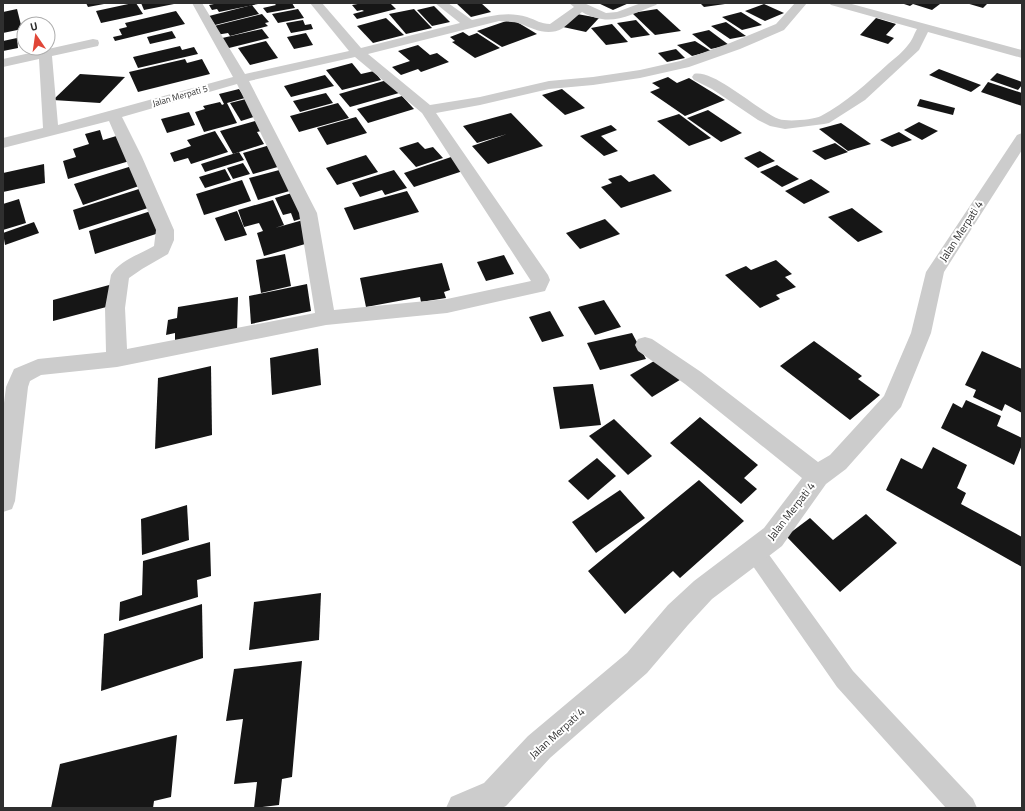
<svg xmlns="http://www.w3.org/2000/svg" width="1025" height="811" font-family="'Titillium Web',sans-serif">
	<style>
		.building { fill: #161616 }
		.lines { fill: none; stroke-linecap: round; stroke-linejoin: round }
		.service { fill: #ccc; fill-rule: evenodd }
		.minor { fill: #ccc; fill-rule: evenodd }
		.labels { text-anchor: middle; stroke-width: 4; stroke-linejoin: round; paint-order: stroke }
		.far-street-label { font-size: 9px; fill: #2f2f2f; stroke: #fff }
		.street-label { font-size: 11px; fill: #2f2f2f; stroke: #fff }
	</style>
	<rect width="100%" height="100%" fill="#fff"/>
	<g class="building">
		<polygon points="86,3 104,3 104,4 88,7"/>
		<polygon points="133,3 136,3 143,14 101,23 96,11"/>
		<polygon points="141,3 174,3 174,4 144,10"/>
		<polygon points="213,3 257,3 258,4 219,12 217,9 212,10 209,5 214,4"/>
		<polygon points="274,3 292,3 295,8 267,13 263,8 276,5"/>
		<polygon points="363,3 390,3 396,9 357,19 353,14 364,11 362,10 357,11 352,5"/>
		<polygon points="456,3 481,3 491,12 471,17"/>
		<polygon points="598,3 629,3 613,10"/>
		<polygon points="700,3 725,3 725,4 704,7"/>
		<polygon points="901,3 938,3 940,4 932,10 913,4 910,6"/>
		<polygon points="966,3 988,3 983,8"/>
		<polygon points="764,4 784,13 765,21 745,11"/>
		<polygon points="252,5 259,14 215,25 209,16"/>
		<polygon points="434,6 450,22 432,26 417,10"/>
		<polygon points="17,9 22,29 3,33 3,12"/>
		<polygon points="298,9 304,18 278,23 272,14"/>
		<polygon points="414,9 432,28 406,34 389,14"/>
		<polygon points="657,9 681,31 655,35 632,13"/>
		<polygon points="176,11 185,24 115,41 113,37 122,35 119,29 127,27 125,23"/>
		<polygon points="741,12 762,25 742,30 722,17"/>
		<polygon points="262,14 269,22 265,23 268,26 230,36 228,33 216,35 210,27"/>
		<polygon points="577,14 599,18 586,32 563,27"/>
		<polygon points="386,18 404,35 373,43 357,26"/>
		<polygon points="876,18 896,24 886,35 894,38 888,44 860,35"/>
		<polygon points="512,19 537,34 502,47 477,31"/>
		<polygon points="303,20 305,25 311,24 313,29 291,33 286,23"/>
		<polygon points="636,20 650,35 631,38 617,23"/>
		<polygon points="726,22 746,36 730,39 711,26"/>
		<polygon points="612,24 628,42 606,45 591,28"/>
		<polygon points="262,29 269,38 225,49 218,39"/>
		<polygon points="709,30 729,45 711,49 692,34"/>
		<polygon points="172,31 176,38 150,44 147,37"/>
		<polygon points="463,32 469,36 477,33 500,48 475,58 452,42 455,41 450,37"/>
		<polygon points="306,33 313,45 294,49 287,37"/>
		<polygon points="17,38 18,48 3,51 3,41"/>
		<polygon points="266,41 278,58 250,65 238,48"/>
		<polygon points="695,41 711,51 692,56 677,45"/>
		<polygon points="418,45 430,55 437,53 449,62 421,72 418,69 401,75 392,67 410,61 398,51"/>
		<polygon points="180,46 182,50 194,47 198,54 138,68 133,57"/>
		<polygon points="676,49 685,58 667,62 658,53"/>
		<polygon points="185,59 187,63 202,59 210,74 138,92 129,72"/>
		<polygon points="352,63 361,74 374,71 381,80 342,90 326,70"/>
		<polygon points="939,69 981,85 971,92 929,75"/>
		<polygon points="997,73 1022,82 1022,85 1018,90 990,80"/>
		<polygon points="80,74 125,77 100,103 53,100"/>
		<polygon points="325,75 334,86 291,97 284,86"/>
		<polygon points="668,77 677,83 689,78 725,100 685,116 650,92 660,88 652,83"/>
		<polygon points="387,80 399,93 350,107 339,94"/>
		<polygon points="988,82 1022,93 1022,106 981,92"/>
		<polygon points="239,89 245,98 227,103 237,123 204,132 195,112 205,109 203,106 220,102 222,105 224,104 219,94"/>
		<polygon points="562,89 585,108 565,115 542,95"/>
		<polygon points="326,93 333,103 300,112 293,101"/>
		<polygon points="402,96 414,109 368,123 357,109"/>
		<polygon points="246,99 257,116 241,121 230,103"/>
		<polygon points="920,99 955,108 953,115 917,106"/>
		<polygon points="338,103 349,118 299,132 290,116"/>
		<polygon points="708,110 742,133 721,142 687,118"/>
		<polygon points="189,112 195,125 167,133 161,119"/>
		<polygon points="511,113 543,146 488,164 472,146 507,134 477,143 463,126"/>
		<polygon points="679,114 711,138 689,146 657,121"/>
		<polygon points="356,117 367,133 327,145 317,128"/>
		<polygon points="259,120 265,130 257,132 264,144 233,154 220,131"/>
		<polygon points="919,122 938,131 922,140 904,130"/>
		<polygon points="841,123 871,144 848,151 819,129"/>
		<polygon points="611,125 617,130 601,136 618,151 604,156 580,136"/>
		<polygon points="100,130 103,140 123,134 133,160 68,179 63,161 76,157 73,149 89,144 85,134"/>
		<polygon points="215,131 228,152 191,164 188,158 174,162 170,153 191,146 187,140"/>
		<polygon points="899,132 912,140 892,147 880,140"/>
		<polygon points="418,142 425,149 433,147 443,158 416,167 399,148"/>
		<polygon points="835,143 848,152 825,160 812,151"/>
		<polygon points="270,145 281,166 253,174 243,153"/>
		<polygon points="760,151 775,161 758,168 744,158"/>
		<polygon points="239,152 244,160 205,172 201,164"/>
		<polygon points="366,155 378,172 337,185 326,168"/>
		<polygon points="454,156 466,170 414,187 404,173"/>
		<polygon points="243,163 250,174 233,179 227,168"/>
		<polygon points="44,164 45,183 3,192 3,173"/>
		<polygon points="777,165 799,179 782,187 760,172"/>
		<polygon points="132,166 142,185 83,205 74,184"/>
		<polygon points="225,169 231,180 205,188 199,177"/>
		<polygon points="283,169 293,190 258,200 249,178"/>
		<polygon points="394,170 407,188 385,195 382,190 360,197 352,183"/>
		<polygon points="654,174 672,191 621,208 601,187 612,183 608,179 621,175 629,182"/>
		<polygon points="811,179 830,192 804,204 785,191"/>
		<polygon points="242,180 251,201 204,215 196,194"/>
		<polygon points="142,188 151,207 79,230 73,210"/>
		<polygon points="407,191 419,212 354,230 344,208"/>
		<polygon points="295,192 307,217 294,221 291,213 283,215 275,198"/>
		<polygon points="19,199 26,223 3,230 3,204"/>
		<polygon points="273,200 284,225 275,228 303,220 312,242 264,256 257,233 263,231 259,223 244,227 238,210"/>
		<polygon points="852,208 883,232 858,242 828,217"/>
		<polygon points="154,210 162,232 95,254 89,231"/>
		<polygon points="237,211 247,235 225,241 215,218"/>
		<polygon points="605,219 620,234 580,249 566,233"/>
		<polygon points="34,222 39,233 5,245 3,233"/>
		<polygon points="285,254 291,286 261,293 256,260"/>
		<polygon points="504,255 514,274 486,281 477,262"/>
		<polygon points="776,260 792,274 785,277 796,287 776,295 780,299 760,308 725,275 746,266 751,270"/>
		<polygon points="442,263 450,290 444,292 446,298 421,302 420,297 366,307 360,278"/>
		<polygon points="113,284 114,305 53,321 53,300"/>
		<polygon points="307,284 311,311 251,324 249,296"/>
		<polygon points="238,297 237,331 175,342 175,333 166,335 168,320 177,318 178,307"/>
		<polygon points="604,300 621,327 595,335 578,307"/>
		<polygon points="550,311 564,336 542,342 529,317"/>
		<polygon points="632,333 646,359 600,370 587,343"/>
		<polygon points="814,341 862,376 858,379 880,395 850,420 780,366"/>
		<polygon points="318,348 321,385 272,395 270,358"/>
		<polygon points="982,351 1022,369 1022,413 1005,404 1002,411 973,397 976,390 965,385"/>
		<polygon points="661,357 683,378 652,397 630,375"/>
		<polygon points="211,366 212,435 155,449 158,378"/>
		<polygon points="593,384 601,425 560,429 553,387"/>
		<polygon points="966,400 1001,416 997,426 1022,438 1022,445 1014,465 941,428 953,403 962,408"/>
		<polygon points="700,417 758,465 744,478 757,489 741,504 670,443"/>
		<polygon points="614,419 652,456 628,475 589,436"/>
		<polygon points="933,447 967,465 957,488 966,493 961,504 1022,537 1022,567 886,490 901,458 922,469"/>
		<polygon points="597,458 616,476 588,500 568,481"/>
		<polygon points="699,480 744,521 680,578 673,571 625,614 588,571"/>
		<polygon points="620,490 645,518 596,553 572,522"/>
		<polygon points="187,505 189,540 142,555 141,519"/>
		<polygon points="866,514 897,543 840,592 786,536 810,518 833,540"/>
		<polygon points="210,542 211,576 197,580 198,597 119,621 120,602 142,595 143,561"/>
		<polygon points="321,593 319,640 249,650 254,602"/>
		<polygon points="202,604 203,658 101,691 104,634"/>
		<polygon points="302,661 292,777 282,779 279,805 254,808 257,782 234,784 243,719 226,721 234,669"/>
		<polygon points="177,735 171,797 154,801 153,808 51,808 60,764"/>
	</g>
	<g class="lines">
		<polygon class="service" points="755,542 762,545 853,671 973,799 977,808 946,808 837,687 748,559 744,552 748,545"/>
		<g class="minor">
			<path d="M 192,3 L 202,3 L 245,74 L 349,51 L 310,3 L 322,3 L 361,48 L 460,23 L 435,3 L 448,3 L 472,20 C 490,16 508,11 527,17 C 536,20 541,24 550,24 L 574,7 L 569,3 L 584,3 L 606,13 L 617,12 L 641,3 L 658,3 L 656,5 C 629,15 610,28 582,12 C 575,17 570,23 563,28 C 548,37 534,29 521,24 C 514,21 506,22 499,21 L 368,54 L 430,105 L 480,97 L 549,81 L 593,77 L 640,70 L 680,61 L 730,43 L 776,24 L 795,3 L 807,3 L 784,30 L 740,49 L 689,67 L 640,78 L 593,85 L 549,89 L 480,105 L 436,113 L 548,275 L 550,280 L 545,291 L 447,313 L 326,325 L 117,367 L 41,375 L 30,381 L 28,387 L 15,501 L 12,509 L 3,512 L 3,411 L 6,387 L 14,369 L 38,359 L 106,352 L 105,308 L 111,275 C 119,261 140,254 154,246 L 156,230 L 109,121 L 3,148 L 3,138 L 43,128 L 39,59 L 3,67 L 3,59 L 93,39 L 98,40 L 99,43 L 98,46 L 52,56 L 58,125 L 233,77 ZM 355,57 L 422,113 L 531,281 L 447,299 L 334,310 L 317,213 L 249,81 ZM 237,84 L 299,213 L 315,313 L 127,349 L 125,308 L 129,278 L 142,269 L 168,254 L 174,240 L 174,230 L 142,157 L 122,117 Z"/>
			<path d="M 829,3 L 848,3 L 1022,50 L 1022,58 L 928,32 L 919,50 L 865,100 L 829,123 L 824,124 L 785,129 L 770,126 L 758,120 L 712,89 L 694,80 L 692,77 L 694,74 C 714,69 758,111 779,119 C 787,122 813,120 821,116 C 846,103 867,83 888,64 C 895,58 903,52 908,45 C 912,41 914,34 917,29 L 831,5 Z"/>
			<polygon points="1022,133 1022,150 944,272 931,333 901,407 846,469 826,484 782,546 712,599 688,625 647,673 550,758 506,806 502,808 446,808 451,797 484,783 528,736 627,653 668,605 694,581 764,528 802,478 685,384 638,351 635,345 638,339 645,337 652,339 701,372 818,462 830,455 884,396 911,333 926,272 1017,135"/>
		</g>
	</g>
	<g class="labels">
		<g class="far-street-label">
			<text transform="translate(180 96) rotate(-16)" y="3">Jalan Merpati 5</text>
		</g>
		<g class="street-label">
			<text transform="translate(961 231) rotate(-57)" y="4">Jalan Merpati 4</text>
			<text transform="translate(791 511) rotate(-52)" y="4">Jalan Merpati 4</text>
			<text transform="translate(557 733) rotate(-42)" y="4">Jalan Merpati 4</text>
		</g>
	</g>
	<rect width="1025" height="811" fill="none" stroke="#2f2f2f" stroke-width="8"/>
	<g transform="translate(36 36) rotate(347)"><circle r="19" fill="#ffffff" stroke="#acacac"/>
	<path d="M0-3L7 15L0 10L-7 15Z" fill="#e04637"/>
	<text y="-6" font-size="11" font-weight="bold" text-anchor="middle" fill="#2f2f2f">U</text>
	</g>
</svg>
